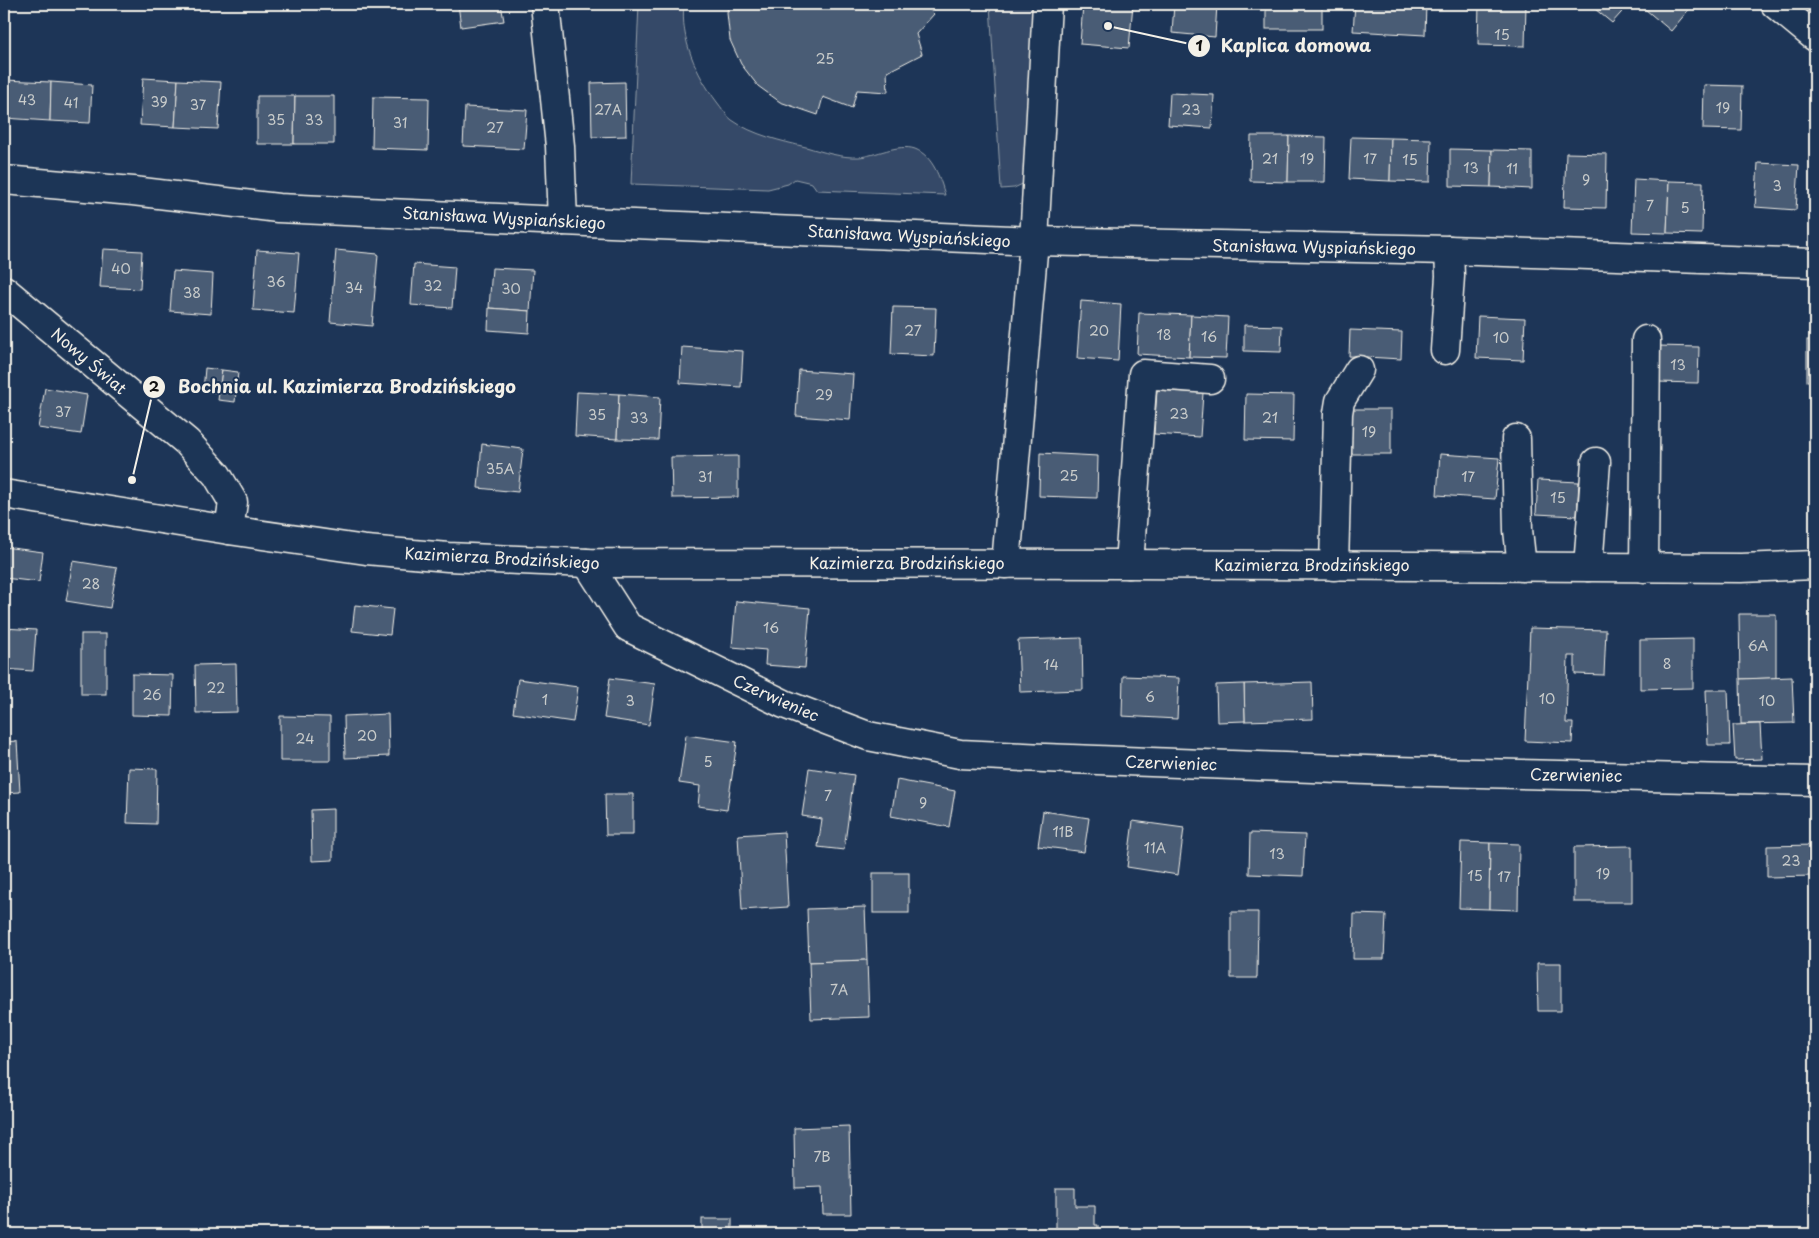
<svg xmlns="http://www.w3.org/2000/svg" width="1819" height="1238" font-family="'Playpen Sans',sans-serif">
	<style>
		.green { fill: #354a67; stroke: #949ea8 }
		.building { fill: #485b74; stroke: #f4f1e8 }
		.lines { fill: none; stroke-linecap: round; stroke-linejoin: round }
		.minor-casing { stroke: #f4f1e8; stroke-width: 31 }
		.major-casing { stroke: #f4f1e8; stroke-width: 31 }
		.minor { stroke: #1d3557; stroke-width: 28 }
		.major { stroke: #1d3557; stroke-width: 28 }
		.labels { text-anchor: middle; stroke-width: 4; stroke-linejoin: round; paint-order: stroke }
		.number-label { font-size: 14px; fill: #c9cccb }
		.street-label { font-size: 16px; fill: #f4f1e8; stroke: #1d3557 }
		.leader { fill: none; stroke: #f4f1e8; stroke-width: 2 }
		.callout-dot { fill: #f4f1e8; stroke: #1d3557; stroke-width: 2 }
		.mark-label { font-size: 15px; text-anchor: middle; font-weight: bold; fill: #111 }
		.callout-label { font-size: 18px; text-anchor: middle; font-weight: bold; fill: #f4f1e8; stroke: #1d3557; stroke-width: 4; stroke-linejoin: round; paint-order: stroke }
	</style>
	<rect width="100%" height="100%" fill="#1d3557"/>
	<filter id="ink" filterUnits="userSpaceOnUse"><feTurbulence type="fractalNoise" baseFrequency=".02" numOctaves="2"/><feDisplacementMap in="SourceGraphic" scale="10" xChannelSelector="R" yChannelSelector="G"/><feConvolveMatrix kernelMatrix="1 2 1 2 8 2 1 2 1" color-interpolation-filters="sRGB"/></filter>
	<g filter="url(#ink)">
		<g class="green">
			<path d="M 639,4 L 684,4 C 680,39 696,74 717,102 C 722,108 726,116 732,120 C 753,135 781,141 806,147 C 823,152 842,158 859,157 C 875,156 898,143 915,149 C 933,156 940,178 945,195 L 817,190 L 812,183 L 795,179 L 788,184 L 768,189 L 631,184 Z"/>
			<polygon points="990,4 1039,4 1031,180 1014,188 1001,189"/>
		</g>
		<g class="building">
			<polygon points="458,4 501,4 504,21 461,27"/>
			<polygon points="728,4 924,4 934,14 916,34 922,54 887,72 888,92 857,90 852,108 823,97 818,115 780,102 758,86 741,64 730,40 727,13"/>
			<polygon points="1083,4 1133,4 1129,48 1080,44"/>
			<polygon points="1174,4 1217,4 1215,37 1172,33"/>
			<rect x="1266" y="4" width="56" height="25"/>
			<polygon points="1355,4 1426,4 1425,35 1353,31"/>
			<polygon points="1479,4 1526,4 1525,46 1478,45"/>
			<polygon points="1589,4 1629,4 1612,23"/>
			<polygon points="1639,4 1687,4 1691,7 1671,31"/>
			<polygon points="143,78 178,80 175,127 140,125"/>
			<polygon points="4,80 51,82 50,121 4,118"/>
			<polygon points="178,80 221,82 218,129 175,127"/>
			<polygon points="51,82 92,85 90,123 50,121"/>
			<polygon points="625,82 626,136 592,137 591,83"/>
			<polygon points="1704,85 1742,86 1741,130 1703,129"/>
			<polygon points="1170,93 1214,95 1212,128 1168,125"/>
			<polygon points="257,96 295,96 294,144 257,144"/>
			<polygon points="295,96 334,96 334,144 294,144"/>
			<polygon points="373,97 429,98 428,150 372,148"/>
			<polygon points="465,107 527,110 524,149 463,146"/>
			<polygon points="1251,136 1289,136 1288,182 1250,181"/>
			<polygon points="1289,136 1326,137 1325,182 1288,182"/>
			<polygon points="1351,137 1391,138 1390,181 1349,179"/>
			<polygon points="1391,138 1431,139 1430,182 1390,181"/>
			<polygon points="1450,149 1492,150 1491,187 1450,186"/>
			<polygon points="1492,150 1532,151 1532,189 1491,187"/>
			<polygon points="1566,153 1607,154 1606,208 1564,207"/>
			<polygon points="1758,163 1799,165 1796,210 1755,207"/>
			<polygon points="1634,179 1669,181 1667,233 1632,232"/>
			<polygon points="1669,181 1703,182 1702,234 1667,233"/>
			<polygon points="103,249 142,251 140,289 100,287"/>
			<polygon points="257,250 299,253 294,313 253,310"/>
			<polygon points="336,250 378,254 372,326 330,322"/>
			<polygon points="414,264 455,267 452,308 411,305"/>
			<polygon points="492,268 533,270 530,311 489,308"/>
			<polygon points="173,271 213,274 211,314 170,311"/>
			<polygon points="1081,301 1121,304 1118,361 1077,358"/>
			<polygon points="893,307 936,308 934,356 891,354"/>
			<polygon points="489,308 530,311 529,333 488,330"/>
			<polygon points="1139,313 1191,315 1189,357 1137,354"/>
			<polygon points="1191,315 1228,317 1226,358 1189,357"/>
			<polygon points="1478,316 1525,318 1523,360 1476,358"/>
			<polygon points="1244,325 1282,326 1281,352 1244,351"/>
			<polygon points="1350,330 1402,332 1401,359 1349,356"/>
			<rect x="1807" y="340" width="8" height="41"/>
			<polygon points="1658,346 1699,347 1698,383 1657,382"/>
			<polygon points="682,347 743,351 741,387 680,383"/>
			<polygon points="205,368 222,370 219,393 203,391"/>
			<polygon points="222,370 238,372 235,402 218,400"/>
			<polygon points="799,370 853,374 850,420 796,416"/>
			<polygon points="45,388 87,395 81,434 38,428"/>
			<polygon points="1157,390 1203,393 1200,437 1154,434"/>
			<polygon points="577,392 619,394 617,439 575,436"/>
			<polygon points="619,394 660,397 658,440 617,439"/>
			<polygon points="1246,394 1294,395 1293,441 1245,440"/>
			<rect x="1347" y="409" width="44" height="45"/>
			<polygon points="482,444 523,449 518,492 478,488"/>
			<polygon points="1040,453 1098,456 1097,498 1039,496"/>
			<polygon points="1440,454 1499,458 1495,499 1437,495"/>
			<polygon points="738,456 738,497 672,498 671,457"/>
			<polygon points="1538,480 1579,482 1577,516 1536,514"/>
			<polygon points="4,547 43,552 39,582 4,578"/>
			<polygon points="73,561 117,568 110,608 66,601"/>
			<polygon points="736,601 810,608 805,668 765,665 766,650 732,647"/>
			<polygon points="355,605 393,609 390,635 352,631"/>
			<polygon points="1739,614 1776,614 1776,678 1740,679"/>
			<polygon points="4,628 36,630 33,671 4,669"/>
			<polygon points="1530,628 1606,630 1604,675 1575,674 1575,656 1568,656 1566,723 1573,723 1572,743 1525,741"/>
			<rect x="81" y="634" width="25" height="60"/>
			<polygon points="1082,638 1083,690 1020,692 1018,640"/>
			<polygon points="1693,639 1693,688 1640,689 1640,640"/>
			<polygon points="236,664 237,712 196,713 195,665"/>
			<polygon points="132,674 173,675 172,716 132,715"/>
			<polygon points="1123,676 1179,678 1177,719 1122,716"/>
			<polygon points="1792,677 1794,723 1741,724 1740,679"/>
			<polygon points="610,678 655,684 649,725 604,718"/>
			<polygon points="518,679 578,687 573,722 513,713"/>
			<polygon points="1312,682 1313,719 1245,721 1244,684"/>
			<polygon points="1244,684 1245,721 1217,722 1216,685"/>
			<polygon points="1706,690 1728,690 1730,745 1708,745"/>
			<polygon points="388,714 389,756 345,758 344,716"/>
			<polygon points="280,716 330,717 330,761 280,761"/>
			<polygon points="1760,724 1762,759 1735,760 1733,725"/>
			<polygon points="686,735 737,742 727,810 698,806 700,786 679,783"/>
			<polygon points="17,741 20,792 4,793 4,742"/>
			<polygon points="129,768 157,769 156,824 127,823"/>
			<polygon points="809,768 854,775 844,850 818,847 822,819 802,816"/>
			<polygon points="897,780 955,791 949,827 891,816"/>
			<polygon points="605,794 633,794 633,835 606,835"/>
			<polygon points="333,809 333,860 312,861 311,810"/>
			<polygon points="1043,811 1089,818 1084,852 1038,846"/>
			<polygon points="1133,821 1184,828 1178,875 1127,867"/>
			<polygon points="784,832 788,907 742,910 738,835"/>
			<polygon points="1250,833 1305,835 1303,876 1249,874"/>
			<polygon points="1461,842 1490,843 1489,909 1459,908"/>
			<polygon points="1490,843 1519,844 1518,910 1489,909"/>
			<polygon points="1815,845 1815,876 1767,877 1767,846"/>
			<polygon points="1632,846 1632,902 1574,902 1574,847"/>
			<rect x="873" y="873" width="36" height="40"/>
			<polygon points="865,907 867,960 809,962 807,909"/>
			<polygon points="1231,912 1258,912 1257,978 1231,978"/>
			<polygon points="1354,914 1386,915 1384,959 1353,959"/>
			<polygon points="867,960 869,1017 811,1019 809,962"/>
			<polygon points="1537,963 1561,963 1561,1011 1538,1011"/>
			<polygon points="849,1126 851,1214 823,1214 822,1187 795,1188 794,1128"/>
			<polygon points="1056,1188 1075,1188 1075,1206 1095,1206 1095,1225 1098,1225 1098,1234 1056,1234"/>
			<rect x="702" y="1219" width="30" height="15"/>
		</g>
		<g class="lines">
			<defs>
				<g id="minor">
					<polyline points="545,4 560,146 563,221"/>
					<polyline points="1775,4 1815,37"/>
					<polyline points="4,180 133,191 278,208 563,221 1034,241 1449,250 1815,263"/>
					<polyline points="4,290 187,442 217,475 233,502 229,530"/>
					<polyline points="1445,350 1450,276 1449,250"/>
					<polyline points="1516,439 1518,530 1522,567"/>
					<polyline points="587,563 628,627 784,704 868,736 960,754 1044,758 1394,771 1815,781"/>
					<polyline points="1006,564 1034,241 1047,4"/>
					<polyline points="1129,564 1143,374 1210,379"/>
					<polyline points="1334,566 1338,413 1340,401 1359,370"/>
					<polyline points="1588,567 1596,462"/>
					<polyline points="1644,568 1646,340"/>
				</g>
				<polyline id="major" points="4,494 229,530 366,550 448,557 587,563 1129,564 1741,568 1815,565"/>
			</defs>
			<use href="#minor" class="minor-casing"/>
			<use href="#major" class="major-casing"/>
			<use href="#minor" class="minor"/>
			<use href="#major" class="major"/>
		</g>
	</g>
	<g class="labels">
		<g class="number-label">
			<text x="1502" y="40">15</text>
			<text x="825" y="64">25</text>
			<text x="27" y="105">43</text>
			<text x="159" y="107">39</text>
			<text x="71" y="108">41</text>
			<text x="198" y="110">37</text>
			<text x="1723" y="113">19</text>
			<text x="608" y="115">27A</text>
			<text x="1191" y="115">23</text>
			<text x="276" y="125">35</text>
			<text x="314" y="125">33</text>
			<text x="400" y="128">31</text>
			<text x="495" y="133">27</text>
			<text x="1270" y="164">21</text>
			<text x="1307" y="164">19</text>
			<text x="1370" y="164">17</text>
			<text x="1410" y="165">15</text>
			<text x="1471" y="173">13</text>
			<text x="1512" y="174">11</text>
			<text x="1586" y="185">9</text>
			<text x="1777" y="191">3</text>
			<text x="1650" y="211">7</text>
			<text x="1685" y="213">5</text>
			<text x="121" y="274">40</text>
			<text x="276" y="287">36</text>
			<text x="433" y="291">32</text>
			<text x="354" y="293">34</text>
			<text x="511" y="294">30</text>
			<text x="192" y="298">38</text>
			<text x="913" y="336">27</text>
			<text x="1099" y="336">20</text>
			<text x="1164" y="340">18</text>
			<text x="1209" y="342">16</text>
			<text x="1501" y="343">10</text>
			<text x="1678" y="370">13</text>
			<text x="824" y="400">29</text>
			<text x="63" y="417">37</text>
			<text x="1179" y="419">23</text>
			<text x="597" y="420">35</text>
			<text x="639" y="423">33</text>
			<text x="1270" y="423">21</text>
			<text x="1369" y="437">19</text>
			<text x="500" y="474">35A</text>
			<text x="1069" y="481">25</text>
			<text x="705" y="482">31</text>
			<text x="1468" y="482">17</text>
			<text x="1558" y="503">15</text>
			<text x="91" y="589">28</text>
			<text x="771" y="633">16</text>
			<text x="1758" y="651">6A</text>
			<text x="1667" y="669">8</text>
			<text x="1051" y="670">14</text>
			<text x="216" y="693">22</text>
			<text x="152" y="700">26</text>
			<text x="1150" y="702">6</text>
			<text x="1547" y="704">10</text>
			<text x="545" y="705">1</text>
			<text x="630" y="706">3</text>
			<text x="1767" y="706">10</text>
			<text x="367" y="741">20</text>
			<text x="305" y="744">24</text>
			<text x="708" y="767">5</text>
			<text x="828" y="801">7</text>
			<text x="923" y="808">9</text>
			<text x="1063" y="837">11B</text>
			<text x="1155" y="853">11A</text>
			<text x="1277" y="859">13</text>
			<text x="1791" y="866">23</text>
			<text x="1603" y="879">19</text>
			<text x="1475" y="881">15</text>
			<text x="1504" y="882">17</text>
			<text x="839" y="995">7A</text>
			<text x="822" y="1162">7B</text>
		</g>
		<g class="street-label">
			<text transform="translate(504 218) rotate(3)" y="6">Stanisława Wyspiańskiego</text>
			<text transform="translate(909 236) rotate(3)" y="6">Stanisława Wyspiańskiego</text>
			<text transform="translate(1314 247) rotate(1)" y="6">Stanisława Wyspiańskiego</text>
			<text transform="translate(89 361) rotate(40)" y="6">Nowy Świat</text>
			<text transform="translate(502 558) rotate(3)" y="6">Kazimierza Brodzińskiego</text>
			<text x="907" y="569">Kazimierza Brodzińskiego</text>
			<text x="1312" y="571">Kazimierza Brodzińskiego</text>
			<text transform="translate(776 698) rotate(24)" y="6">Czerwieniec</text>
			<text transform="translate(1171 763) rotate(2)" y="6">Czerwieniec</text>
			<text transform="translate(1576 775) rotate(1)" y="6">Czerwieniec</text>
		</g>
	</g>
	<path class="leader" d="M1108 26L1199 46M132 480L154 387"/>
	<g class="callout-dot">
		<circle cx="1108" cy="26" r="5"/>
		<circle cx="132" cy="480" r="5"/>
		<circle cx="1199" cy="46" r="12"/>
		<circle cx="154" cy="387" r="12"/>
	</g>
	<g class="mark-label">
		<text x="1199" y="51">1</text>
		<text x="154" y="392">2</text>
	</g>
	<g class="callout-label">
		<text x="1296" y="52">Kaplica domowa</text>
		<text x="347" y="393">Bochnia ul. Kazimierza Brodzińskiego</text>
	</g>
	<rect width="1819" height="1238" fill="none" stroke="#1d3557" stroke-width="20"/>
	<rect x="10" y="10" width="1799" height="1218" fill="none" stroke="#f4f1e8" stroke-width="2" filter="url(#ink)"/>
</svg>
